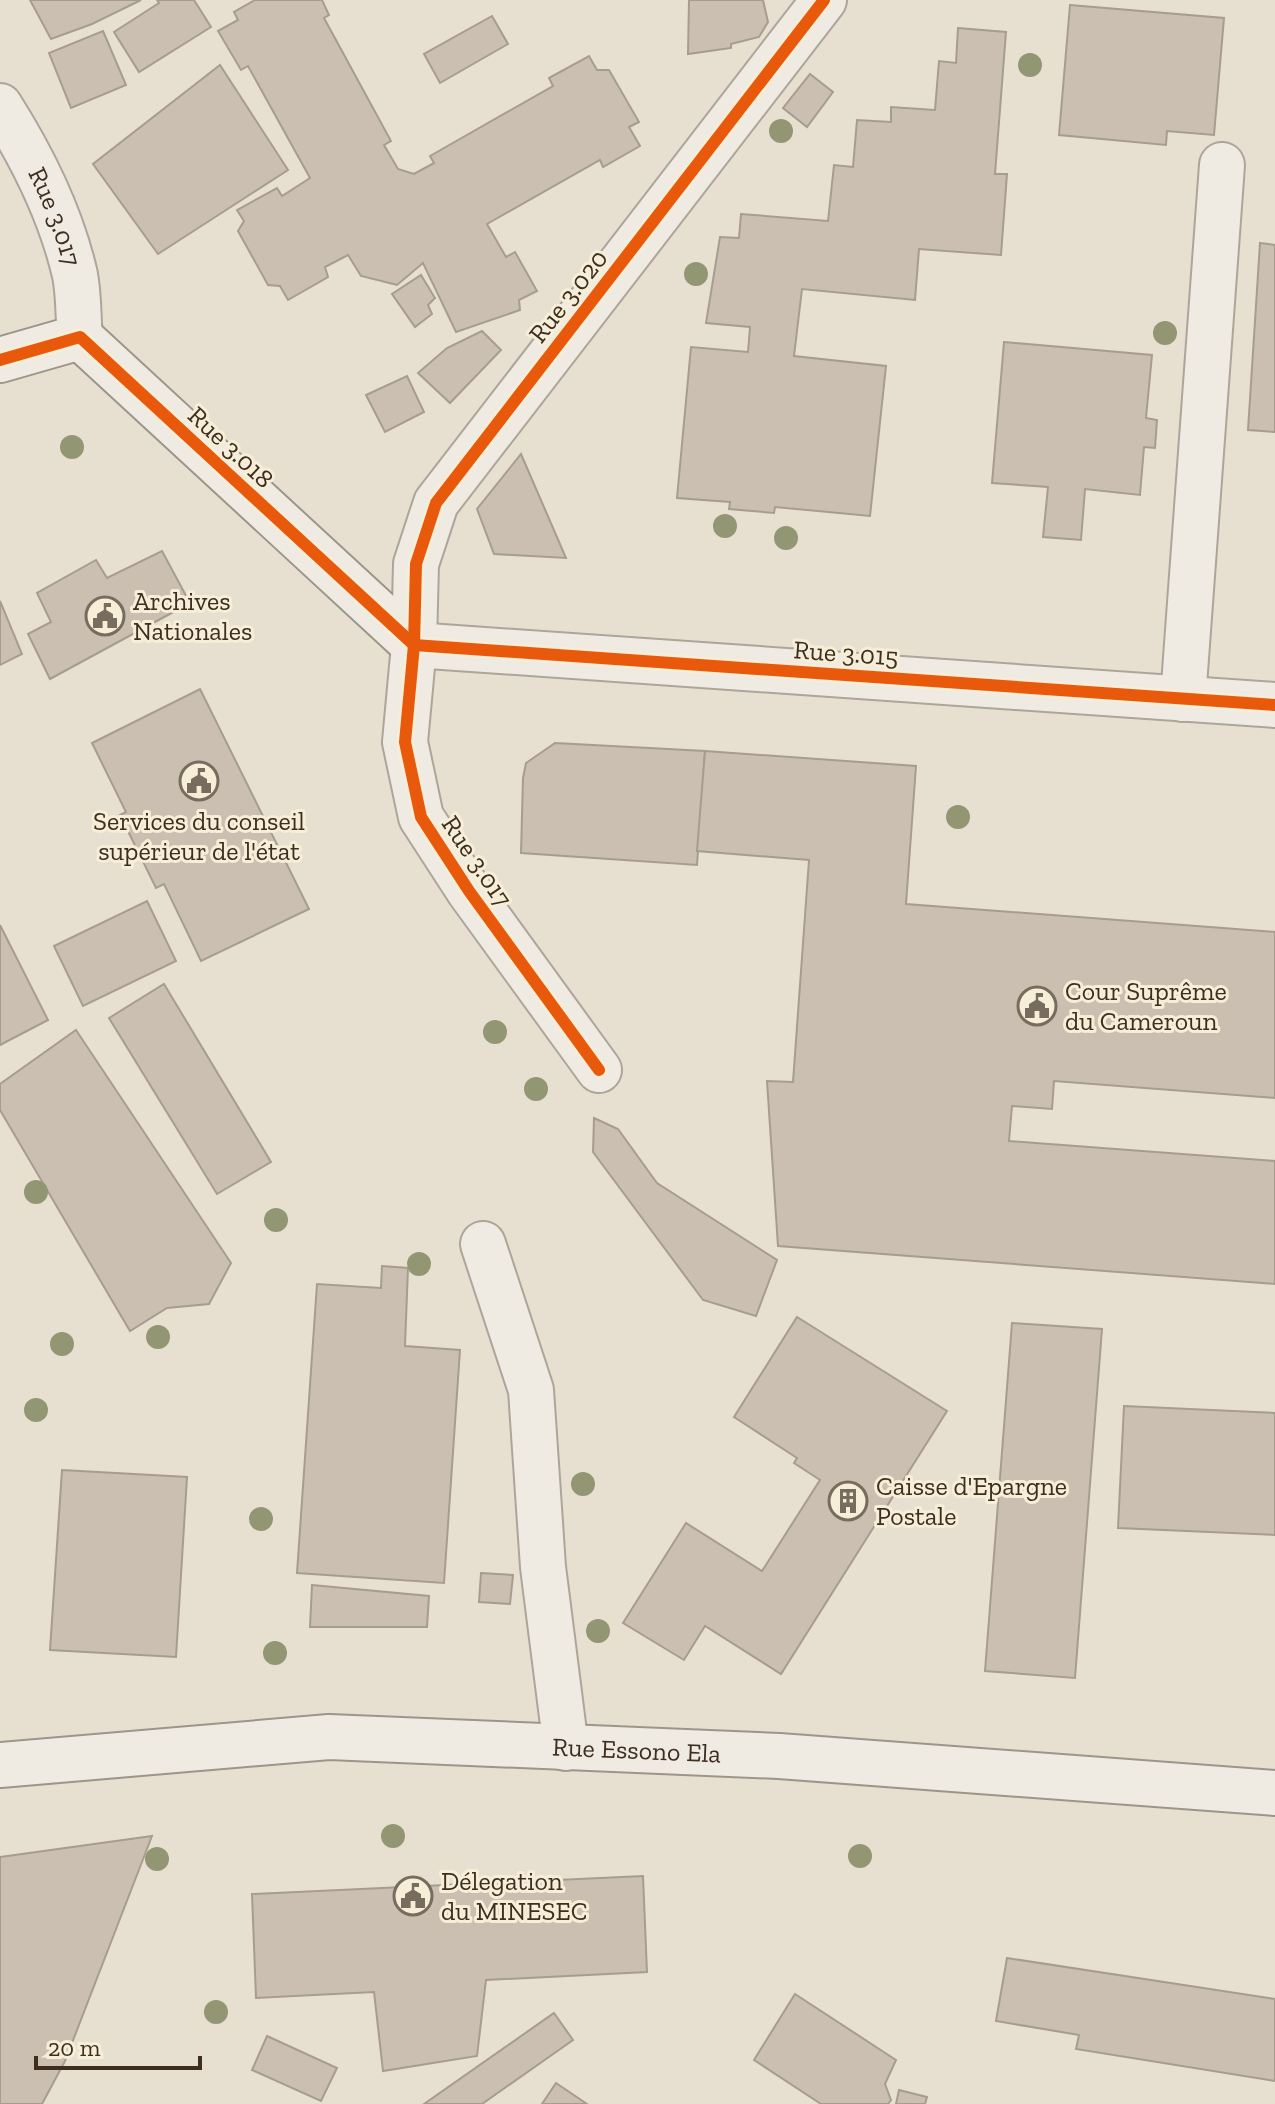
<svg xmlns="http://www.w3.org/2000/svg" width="1275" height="2104" font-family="'Zilla Slab',serif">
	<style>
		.building { fill: #cbbfb2; stroke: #a89c90; stroke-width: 2 }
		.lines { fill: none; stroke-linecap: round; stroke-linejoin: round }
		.street-casing { stroke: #ada599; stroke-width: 48 }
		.secondary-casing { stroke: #9c958a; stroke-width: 48 }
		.street { stroke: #efebe3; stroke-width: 44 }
		.secondary { stroke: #efebe3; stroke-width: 44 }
		.cycleway-casing { stroke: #f7eed8; stroke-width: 17 }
		.cycleway { stroke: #e8590c; stroke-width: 12 }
		.tree { fill: #929673 }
		.labels { text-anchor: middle; stroke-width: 6; stroke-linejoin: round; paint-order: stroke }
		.street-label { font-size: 26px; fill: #3d2e20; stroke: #f7eed8 }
		.poi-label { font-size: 26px; fill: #3d2e20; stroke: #f7eed8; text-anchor: start }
	</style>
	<rect width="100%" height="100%" fill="#e7e0d1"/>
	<g class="building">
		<polygon points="30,0 141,0 92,24 51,39"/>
		<polygon points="157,0 194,0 211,27 139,72 114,32 159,3"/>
		<polygon points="255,0 322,0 329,15 324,18 391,141 384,145 398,169 414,174 434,163 430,156 553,86 549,78 589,56 597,70 609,70 639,122 629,127 640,146 603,167 600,160 487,224 506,257 515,252 537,291 519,300 520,310 456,332 423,263 397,285 361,276 348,255 325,267 328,277 288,300 280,286 268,285 238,231 244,221 237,210 277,188 282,196 310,178 248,66 241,70 218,31 238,20 234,12"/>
		<polygon points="689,0 763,0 768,22 759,37 731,44 731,48 688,54"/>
		<polygon points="1070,5 1224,18 1214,135 1167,131 1166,145 1059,135"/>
		<polygon points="492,16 508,44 440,83 424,54"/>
		<polygon points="958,28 1006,32 995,174 1007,174 1001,255 919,249 915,300 802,289 794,356 886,366 870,516 775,507 774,513 729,509 730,502 677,498 691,347 748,352 750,327 706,323 720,237 739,238 741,214 828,221 834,165 853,167 857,120 891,122 891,107 935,110 939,61 956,63"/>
		<polygon points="103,31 126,85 71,108 49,53"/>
		<polygon points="220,65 288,170 158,254 93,164"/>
		<polygon points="810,74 833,92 807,127 783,108"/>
		<polygon points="1260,243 1275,245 1275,432 1248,430"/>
		<polygon points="421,275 435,298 428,305 432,314 415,327 392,294"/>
		<polygon points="482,331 501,350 450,403 418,373 447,348"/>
		<polygon points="1004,342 1152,355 1146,418 1157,420 1155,448 1144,447 1140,495 1085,489 1081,540 1043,537 1048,487 992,483"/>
		<polygon points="407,376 424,412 385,432 366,395"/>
		<polygon points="521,454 566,558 494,554 477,509"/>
		<polygon points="162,551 190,603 50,679 28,634 51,622 37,593 96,560 107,578"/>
		<polygon points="0,601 22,654 0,665"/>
		<polygon points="200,689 309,909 201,961 164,884 156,888 120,815 126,812 92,743"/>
		<polygon points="555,743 705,751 697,865 521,853 523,778 526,763"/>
		<polygon points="705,751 916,766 906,904 1275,932 1275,1098 1054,1081 1052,1109 1012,1106 1009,1141 1275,1161 1275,1284 778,1246 767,1081 793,1082 809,860 697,851"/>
		<polygon points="147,901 176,961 83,1006 54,946"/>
		<polygon points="0,925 48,1020 0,1045"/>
		<polygon points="164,984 271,1162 217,1194 109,1018"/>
		<polygon points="76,1030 231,1263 209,1304 167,1308 130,1331 0,1110 0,1084"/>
		<polygon points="594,1118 618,1129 657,1183 777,1260 756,1316 703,1300 593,1152"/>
		<polygon points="382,1266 408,1268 405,1346 460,1350 444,1583 297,1573 317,1284 381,1288"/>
		<polygon points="797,1317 947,1411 781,1674 705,1626 684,1660 623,1623 686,1523 762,1571 820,1480 794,1463 797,1458 734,1417"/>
		<polygon points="1012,1323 1102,1329 1075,1678 985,1671"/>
		<polygon points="1124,1406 1275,1413 1275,1535 1118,1528"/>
		<polygon points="62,1470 187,1477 176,1657 50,1650"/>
		<polygon points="481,1573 513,1575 510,1604 479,1602"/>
		<polygon points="312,1585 429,1596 427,1627 310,1627"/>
		<polygon points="152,1836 65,2061 42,2104 0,2104 0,1857"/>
		<polygon points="643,1876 647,1972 486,1980 477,2056 383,2071 374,1992 256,1998 252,1894"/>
		<polygon points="1007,1958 1275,1999 1275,2081 1076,2049 1079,2035 996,2021"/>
		<polygon points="795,1994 896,2060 885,2084 891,2100 888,2104 821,2104 754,2060"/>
		<polygon points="554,2013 573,2040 482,2104 424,2104"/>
		<polygon points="267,2036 337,2068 321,2101 252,2070"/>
		<polygon points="556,2083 587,2104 542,2104"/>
		<polygon points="899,2090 927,2097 925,2104 896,2104"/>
	</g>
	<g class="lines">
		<defs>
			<g id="street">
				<path id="s1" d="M 0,106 C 33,158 61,214 75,275 C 79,295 78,317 80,337"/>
				<polyline points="414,645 1275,705"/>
				<polyline points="1183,699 1222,165"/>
				<polyline points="599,1070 469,891 421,817 405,742 414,645 416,564 436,503 824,0"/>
				<polyline points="483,1244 531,1390 543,1567 566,1748"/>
			</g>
			<g id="secondary">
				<polyline points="0,360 80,337 414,645"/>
				<path id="s2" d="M 0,1765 L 329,1737 L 779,1756 L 1275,1793"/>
			</g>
		</defs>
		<use href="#street" class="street-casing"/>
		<use href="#secondary" class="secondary-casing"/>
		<use href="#street" class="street"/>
		<use href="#secondary" class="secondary"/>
		<defs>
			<g id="cycleway">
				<polyline points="0,360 80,337 414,645"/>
				<polyline points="414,645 1275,705"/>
				<polyline points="599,1070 469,891 421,817 405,742 414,645 416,564 436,503 824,0"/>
			</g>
		</defs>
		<use href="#cycleway" class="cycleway-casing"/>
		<use href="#cycleway" class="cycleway"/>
	</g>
	<g class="tree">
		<circle cx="1030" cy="65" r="12"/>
		<circle cx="781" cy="131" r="12"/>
		<circle cx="696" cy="274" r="12"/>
		<circle cx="1165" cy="333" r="12"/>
		<circle cx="72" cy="447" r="12"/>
		<circle cx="725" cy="526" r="12"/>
		<circle cx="786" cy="538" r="12"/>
		<circle cx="958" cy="817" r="12"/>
		<circle cx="495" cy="1032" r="12"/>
		<circle cx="536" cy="1089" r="12"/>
		<circle cx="36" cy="1192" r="12"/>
		<circle cx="276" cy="1220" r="12"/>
		<circle cx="419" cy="1264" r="12"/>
		<circle cx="158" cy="1337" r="12"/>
		<circle cx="62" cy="1344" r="12"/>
		<circle cx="36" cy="1410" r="12"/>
		<circle cx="583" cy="1484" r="12"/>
		<circle cx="261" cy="1519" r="12"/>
		<circle cx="598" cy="1631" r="12"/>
		<circle cx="275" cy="1653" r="12"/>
		<circle cx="393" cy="1836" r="12"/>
		<circle cx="860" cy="1856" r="12"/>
		<circle cx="157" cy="1859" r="12"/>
		<circle cx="216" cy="2012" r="12"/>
	</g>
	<defs>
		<symbol id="civic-ring" viewBox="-11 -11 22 22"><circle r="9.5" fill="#f7eed8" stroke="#786c5e" stroke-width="1.5"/><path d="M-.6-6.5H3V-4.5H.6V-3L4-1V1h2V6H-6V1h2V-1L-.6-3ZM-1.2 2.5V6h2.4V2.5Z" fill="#786c5e"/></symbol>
		<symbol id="building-ring" viewBox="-11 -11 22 22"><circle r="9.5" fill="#f7eed8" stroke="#786c5e" stroke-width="1.5"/><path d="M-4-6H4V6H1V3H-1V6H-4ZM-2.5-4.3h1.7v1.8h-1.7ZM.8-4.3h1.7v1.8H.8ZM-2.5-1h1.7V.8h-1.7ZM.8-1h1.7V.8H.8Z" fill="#786c5e"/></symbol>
	</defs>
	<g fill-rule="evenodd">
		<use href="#civic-ring" x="83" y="594" width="44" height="44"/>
		<use href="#civic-ring" x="177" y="759" width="44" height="44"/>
		<use href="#civic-ring" x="1015" y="984" width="44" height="44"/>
		<use href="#building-ring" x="826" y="1479" width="44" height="44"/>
		<use href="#civic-ring" x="391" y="1874" width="44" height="44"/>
	</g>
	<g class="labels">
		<g class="street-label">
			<text dy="9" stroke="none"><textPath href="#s1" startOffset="124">Rue 3.017</textPath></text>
			<text transform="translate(568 296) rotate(-52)" y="9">Rue 3.020</text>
			<text transform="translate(231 447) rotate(43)" y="9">Rue 3.018</text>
			<text transform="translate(846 653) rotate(4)" y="9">Rue 3.015</text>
			<text transform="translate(477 861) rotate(56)" y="9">Rue 3.017</text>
			<text dy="9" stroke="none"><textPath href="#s2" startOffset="638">Rue Essono Ela</textPath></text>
		</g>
		<g class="poi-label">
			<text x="133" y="610">Archives<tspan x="133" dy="30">Nationales</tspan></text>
			<text x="199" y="830" text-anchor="middle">Services du conseil<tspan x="199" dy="30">supérieur de l'état</tspan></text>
			<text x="1065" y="1000">Cour Suprême<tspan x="1065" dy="30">du Cameroun</tspan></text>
			<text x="876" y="1495">Caisse d'Epargne<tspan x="876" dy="30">Postale</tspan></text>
			<text x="441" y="1890">Délegation<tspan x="441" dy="30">du MINESEC</tspan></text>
		</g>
	</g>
	<path d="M36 2056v12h164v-12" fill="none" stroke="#3d2e20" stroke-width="4"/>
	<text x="48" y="2056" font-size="24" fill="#3d2e20" stroke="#f7eed8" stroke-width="6" paint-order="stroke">20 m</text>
</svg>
